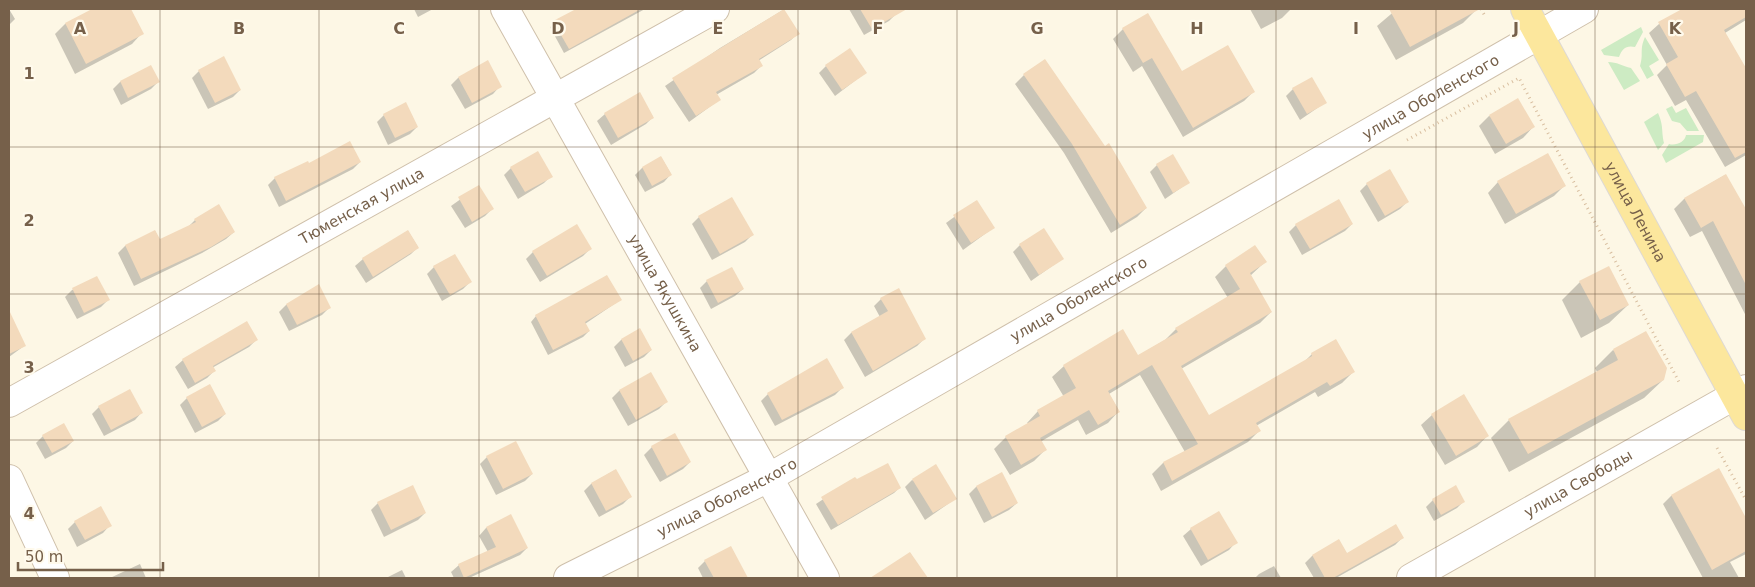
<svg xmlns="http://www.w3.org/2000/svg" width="1755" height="587" font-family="'DejaVu Sans',sans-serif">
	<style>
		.green { fill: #cdebc3 }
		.shadow { fill: #0003 }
		.building { fill: #f3dabc }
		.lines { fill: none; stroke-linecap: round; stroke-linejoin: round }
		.minor-casing { stroke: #cfc0ab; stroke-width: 30 }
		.major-casing { stroke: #ded9d4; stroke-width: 30 }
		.path { stroke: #d8be9f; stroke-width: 3; stroke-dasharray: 1 4; stroke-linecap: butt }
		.minor { stroke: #fff; stroke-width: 28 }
		.major { stroke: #fce79d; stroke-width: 28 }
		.grid { fill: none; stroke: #76604a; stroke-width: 1; stroke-opacity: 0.55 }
		.labels { text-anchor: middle; stroke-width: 4.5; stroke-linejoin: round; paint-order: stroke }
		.street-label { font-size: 15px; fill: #76604a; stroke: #fffaec }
		.grid-label { font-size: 16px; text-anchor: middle; font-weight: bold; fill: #76604a; stroke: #fffaec; stroke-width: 4.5; stroke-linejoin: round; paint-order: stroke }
	</style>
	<rect width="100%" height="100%" fill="#fdf7e5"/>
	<g class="green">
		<path d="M 1641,27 L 1643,32 L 1635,47 C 1626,45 1622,49 1619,57 L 1604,55 L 1601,50 Z"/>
		<path d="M 1645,37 L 1659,60 L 1649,66 L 1654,75 L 1647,79 L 1640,66 C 1644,53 1639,51 1645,37 Z"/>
		<path d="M 1608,62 C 1617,62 1622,66 1631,68 L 1640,81 L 1624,90 Z"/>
		<polygon points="1672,106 1676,113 1686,108 1699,131 1687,131 1680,123 1672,121 1666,109"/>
		<path d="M 1658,113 C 1664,127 1661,130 1664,143 L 1658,150 L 1644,122 Z"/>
		<path d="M 1686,135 L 1704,135 L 1703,142 L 1666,163 L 1662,155 L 1669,144 C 1676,146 1685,142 1686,135 Z"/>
	</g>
	<g class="shadow">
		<polygon points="9,9 15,19 9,25"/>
		<polygon points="94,9 129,9 142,33 132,44 75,74 55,34 65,24"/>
		<polygon points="414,9 433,9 418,17"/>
		<polygon points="579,9 645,9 564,53 550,27"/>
		<polygon points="849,9 893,9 896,14 889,21 864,35"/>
		<polygon points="1250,9 1291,9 1282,18 1261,29"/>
		<polygon points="1397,9 1476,9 1476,10 1463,23 1396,60 1377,26"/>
		<polygon points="1684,9 1746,9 1746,20 1725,33 1746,71 1746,155 1725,167 1686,100 1675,106 1657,75 1667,65 1649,33 1659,24"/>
		<polygon points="783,10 798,33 791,40 758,61 761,66 754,73 716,95 719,100 689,122 665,86 720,48"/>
		<polygon points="1123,29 1182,73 1254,91 1244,101 1183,137 1142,66 1133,72 1113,39"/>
		<polygon points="487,62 500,86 493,94 465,109 451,85 458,78"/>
		<polygon points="826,66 865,73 835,96 819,73"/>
		<polygon points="151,67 158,82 151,89 121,105 113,89 120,82"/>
		<polygon points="199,71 240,90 233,97 208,109 192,78"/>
		<polygon points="1024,75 1146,208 1137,217 1111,233 1064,153 1015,84"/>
		<polygon points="1293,89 1326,102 1300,120 1286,96"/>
		<polygon points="639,94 653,117 646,124 611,145 597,121 605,114"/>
		<polygon points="384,115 417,127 410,134 388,145 377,122"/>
		<polygon points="1489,116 1533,127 1523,138 1495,154 1479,126"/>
		<polygon points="661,157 671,174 664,182 645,192 635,175 642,168"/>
		<polygon points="360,162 353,169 279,207 268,185 275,178"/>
		<polygon points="1157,165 1188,183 1165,199 1150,172"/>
		<polygon points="511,168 551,176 544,183 518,199 504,175"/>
		<polygon points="1725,175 1746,212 1746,316 1702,231 1690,237 1674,209 1684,199"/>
		<polygon points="1498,182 1565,185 1554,196 1505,224 1488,193"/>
		<polygon points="1367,184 1407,202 1400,209 1378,222 1360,191"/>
		<polygon points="479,186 492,209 485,216 465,228 451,206"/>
		<polygon points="976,201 993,228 963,250 946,223"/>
		<polygon points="699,217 752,235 745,242 712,260 692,224"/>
		<polygon points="195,220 234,232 226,239 202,253 134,286 118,253 125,246 155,231 160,241 188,227"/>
		<polygon points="1352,224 1345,231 1302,255 1289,232 1296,225"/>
		<polygon points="408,231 418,247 411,254 366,283 355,266 363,259"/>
		<polygon points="1020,245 1062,259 1031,281 1013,252"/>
		<polygon points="590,249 583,256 540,282 526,259 533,252"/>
		<polygon points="1265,262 1250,276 1271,312 1260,323 1181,369 1209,417 1304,362 1312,354 1353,372 1342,383 1318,397 1315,392 1256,426 1259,431 1248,442 1161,491 1152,474 1163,463 1185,452 1140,375 1109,394 1119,411 1108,423 1086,435 1078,420 1040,442 1045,450 1034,461 1010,475 994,449 1006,437 1028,424 1027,423 1038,411 1064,397 1052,377 1064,366 1138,356 1165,340 1176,329 1228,298 1215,277 1226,266"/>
		<polygon points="434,267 470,282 463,289 442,301 427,274"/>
		<polygon points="97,278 108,300 101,307 77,319 65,297 72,290"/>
		<polygon points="707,281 743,289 735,296 711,309 700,288"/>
		<polygon points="1580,282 1628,305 1609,323 1581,338 1562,300"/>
		<polygon points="302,297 329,308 322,315 289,331 279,312 286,305"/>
		<polygon points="881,299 924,339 917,346 865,377 844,340 851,333 880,317 874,306"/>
		<polygon points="620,300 585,324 589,331 583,337 548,355 531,322 536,316"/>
		<polygon points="12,321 24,346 9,357 9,323"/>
		<polygon points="639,330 651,350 644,357 625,367 614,347 621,340"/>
		<polygon points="256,340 249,347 212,368 214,371 207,378 188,389 175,367 183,360"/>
		<polygon points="1613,350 1663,380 1644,398 1509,472 1491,438 1509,420 1597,372 1595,368"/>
		<polygon points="650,374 666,402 659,409 628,426 612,398 619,391"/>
		<polygon points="842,388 835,395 775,426 761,401 768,394"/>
		<polygon points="187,398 225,414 218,421 195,433 180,405"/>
		<polygon points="99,407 142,412 135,420 104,436 92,414"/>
		<polygon points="1432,415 1487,436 1477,447 1445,465 1421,425"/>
		<polygon points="675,435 690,462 683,469 660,482 644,455 652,447"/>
		<polygon points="43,436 73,441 66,448 45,459 36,443"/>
		<polygon points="487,457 532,474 525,481 496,495 480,464"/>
		<polygon points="615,470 630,497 623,504 599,517 584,491 591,484"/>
		<polygon points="1718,470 1746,521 1746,554 1730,562 1739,578 1703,578 1663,504 1671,496"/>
		<polygon points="1001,474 1017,503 1009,510 984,523 969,494 976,487"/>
		<polygon points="855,478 856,481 900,487 894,493 831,530 816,504"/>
		<polygon points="912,480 955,499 925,520 905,487"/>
		<polygon points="1433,500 1464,501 1457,508 1434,521 1426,507"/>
		<polygon points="378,503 425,513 418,520 384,537 371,510"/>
		<polygon points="1219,513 1236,542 1229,550 1201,566 1183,536 1191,529"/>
		<polygon points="510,516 527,548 520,555 469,578 454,578 451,572 459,565 488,552 479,536 486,528"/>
		<polygon points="75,522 110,525 103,533 77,547 68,529"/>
		<polygon points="1402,538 1395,545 1336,578 1314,578 1305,563 1312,556 1339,541 1347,554"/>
		<polygon points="910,553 925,576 923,578 872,578"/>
		<polygon points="705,561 746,578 703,578 698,568"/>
		<polygon points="140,564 146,578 110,578"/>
		<polygon points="1274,566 1281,578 1255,578 1259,574"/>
		<polygon points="402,570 406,578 386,578"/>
	</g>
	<g class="building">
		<polygon points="92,9 131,9 144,34 86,64 65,23"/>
		<polygon points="576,9 641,9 569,49 553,21"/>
		<polygon points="784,9 800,34 759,59 763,66 716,92 721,100 696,116 672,78"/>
		<polygon points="860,9 907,9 872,29"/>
		<polygon points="1389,9 1480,9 1410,47"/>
		<polygon points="1682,9 1746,9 1746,17 1724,30 1746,68 1746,152 1735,158 1696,91 1685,97 1666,64 1678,57 1658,22"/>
		<polygon points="1148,13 1182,71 1228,45 1255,92 1193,128 1152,58 1143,63 1122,28"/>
		<polygon points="850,48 867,73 842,90 825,65"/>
		<polygon points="224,56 241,90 215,103 198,70"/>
		<polygon points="1045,59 1105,146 1109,143 1147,208 1120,225 1072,144 1023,74"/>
		<polygon points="488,60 502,87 472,103 458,77"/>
		<polygon points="151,65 160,82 128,98 120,81"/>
		<polygon points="1312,77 1327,103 1307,114 1292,88"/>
		<polygon points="640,92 654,118 618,138 604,113"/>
		<polygon points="1518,98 1535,127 1506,144 1489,115"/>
		<polygon points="406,102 418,127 395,138 383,114"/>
		<polygon points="350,141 361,162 286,201 274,177 308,161 309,163"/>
		<polygon points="538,151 553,177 525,192 510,167"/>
		<polygon points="1548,153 1566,186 1516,214 1497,181"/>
		<polygon points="1173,154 1190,183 1173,193 1156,164"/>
		<polygon points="661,156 672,175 652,186 642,167"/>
		<polygon points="1390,169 1409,202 1385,216 1366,183"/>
		<polygon points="1726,174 1746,209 1746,285 1713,221 1701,228 1684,198"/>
		<polygon points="479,185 494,209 472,222 458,197"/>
		<polygon points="732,197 754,235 720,254 698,216"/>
		<polygon points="1339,199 1353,224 1310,249 1295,224"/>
		<polygon points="977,200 995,228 971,243 953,215"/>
		<polygon points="219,204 235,232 211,247 141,279 125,245 155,230 160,239 196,222 194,219"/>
		<polygon points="577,224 592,249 547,276 532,251"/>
		<polygon points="1044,228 1064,259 1039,275 1019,244"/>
		<polygon points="408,230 419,248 373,277 362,258"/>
		<polygon points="1255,245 1267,262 1250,273 1272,312 1181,366 1209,415 1312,356 1311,353 1336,339 1355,372 1330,386 1327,382 1256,423 1261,431 1172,481 1163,462 1198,444 1152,365 1108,391 1120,412 1098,425 1089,410 1040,438 1047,450 1021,465 1005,436 1040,416 1037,410 1076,388 1063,365 1123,329 1138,355 1178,332 1175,328 1240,289 1225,265"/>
		<polygon points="455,254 472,282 450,295 433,266"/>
		<polygon points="1609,266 1629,305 1600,320 1579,281"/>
		<polygon points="732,267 744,289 718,303 706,280"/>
		<polygon points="607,275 622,300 585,322 590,331 553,350 535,315"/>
		<polygon points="97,276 110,300 84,313 72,288"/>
		<polygon points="319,284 331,308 297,325 286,304"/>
		<polygon points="899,288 926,339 873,371 851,332 888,311 880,298"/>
		<polygon points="9,310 26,346 9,354"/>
		<polygon points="247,321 258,340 213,366 216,371 195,383 182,359"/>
		<polygon points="640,328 652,350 633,361 621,339"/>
		<polygon points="1646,331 1667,368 1664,380 1528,454 1508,419 1618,360 1613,349"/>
		<polygon points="827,358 844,388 782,420 767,393"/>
		<polygon points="651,372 668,402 636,420 619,390"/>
		<polygon points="210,384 226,414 202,427 186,397"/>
		<polygon points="130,389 143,413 111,430 98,406"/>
		<polygon points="1464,394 1489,436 1456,456 1431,414"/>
		<polygon points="64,423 74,441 52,453 42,435"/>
		<polygon points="675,433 691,462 667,476 651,446"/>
		<polygon points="516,441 533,474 503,489 486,456"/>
		<polygon points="888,463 901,488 838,525 821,497 855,477 857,479"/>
		<polygon points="936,464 957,499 933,513 912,479"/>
		<polygon points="1719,468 1746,518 1746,551 1712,570 1671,495"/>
		<polygon points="616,469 632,497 606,511 591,483"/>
		<polygon points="1002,472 1018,503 992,517 976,486"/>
		<polygon points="413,485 426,513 391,530 377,502"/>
		<polygon points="1456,485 1465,502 1441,515 1432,499"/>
		<polygon points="101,506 112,526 85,540 74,521"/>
		<polygon points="1219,511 1238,543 1208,560 1190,528"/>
		<polygon points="511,514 528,548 464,578 458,564 496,547 486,527"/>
		<polygon points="1396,524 1404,538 1333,578 1325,578 1312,555 1339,539 1347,553"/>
		<polygon points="731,546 748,578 714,578 704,560"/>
		<polygon points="910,552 928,578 870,578"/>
	</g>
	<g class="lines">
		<defs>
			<g id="minor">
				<path id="s1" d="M 505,9 L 825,578"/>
				<path id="s2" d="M 9,403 L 715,9"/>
				<polyline points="9,479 55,578"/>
				<path id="s3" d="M 568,578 L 768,478 L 1584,9"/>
				<path id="s4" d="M 1411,578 L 1746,389"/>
			</g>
			<g id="major">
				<path id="s5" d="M 1525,9 L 1746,416"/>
			</g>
		</defs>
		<use href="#minor" class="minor-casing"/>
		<use href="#major" class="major-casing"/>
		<g class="path">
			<polyline points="1481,9 1485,16"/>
			<polyline points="1407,140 1519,78 1679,382"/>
			<polyline points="1717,448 1746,500"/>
		</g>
		<use href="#minor" class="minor"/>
		<use href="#major" class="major"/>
	</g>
	<path class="grid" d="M 160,9 L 160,578M 319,9 L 319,578M 479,9 L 479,578M 638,9 L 638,578M 798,9 L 798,578M 957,9 L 957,578M 1117,9 L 1117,578M 1276,9 L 1276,578M 1436,9 L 1436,578M 1595,9 L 1595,578M 9,147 L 1746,147M 9,294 L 1746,294M 9,440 L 1746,440"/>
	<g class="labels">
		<g class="street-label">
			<text dy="5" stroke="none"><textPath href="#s3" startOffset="988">улица Оболенского</textPath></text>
			<text dy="5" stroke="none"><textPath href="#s2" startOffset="404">Тюменская улица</textPath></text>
			<text dy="5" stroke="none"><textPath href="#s5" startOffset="231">улица Ленина</textPath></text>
			<text dy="5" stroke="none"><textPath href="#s1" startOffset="326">улица Якушкина</textPath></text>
			<text dy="5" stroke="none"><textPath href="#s3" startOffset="582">улица Оболенского</textPath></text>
			<text dy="5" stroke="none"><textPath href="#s4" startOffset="192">улица Свободы</textPath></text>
			<text dy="5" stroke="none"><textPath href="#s3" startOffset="178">улица Оболенского</textPath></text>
		</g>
	</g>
	<g class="grid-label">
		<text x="80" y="34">A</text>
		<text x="239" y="34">B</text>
		<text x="399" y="34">C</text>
		<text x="558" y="34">D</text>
		<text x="718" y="34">E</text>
		<text x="878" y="34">F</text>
		<text x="1037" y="34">G</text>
		<text x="1197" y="34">H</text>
		<text x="1356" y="34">I</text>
		<text x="1516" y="34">J</text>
		<text x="1675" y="34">K</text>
		<text x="29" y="79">1</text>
		<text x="29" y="226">2</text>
		<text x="29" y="373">3</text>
		<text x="29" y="519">4</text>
	</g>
	<rect width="1755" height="587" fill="none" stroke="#76604a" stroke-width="20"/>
	<path d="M18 562v8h145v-8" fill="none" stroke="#76604a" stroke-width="2.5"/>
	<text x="25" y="562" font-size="15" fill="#76604a" stroke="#fffaec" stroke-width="4" paint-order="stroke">50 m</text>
</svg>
